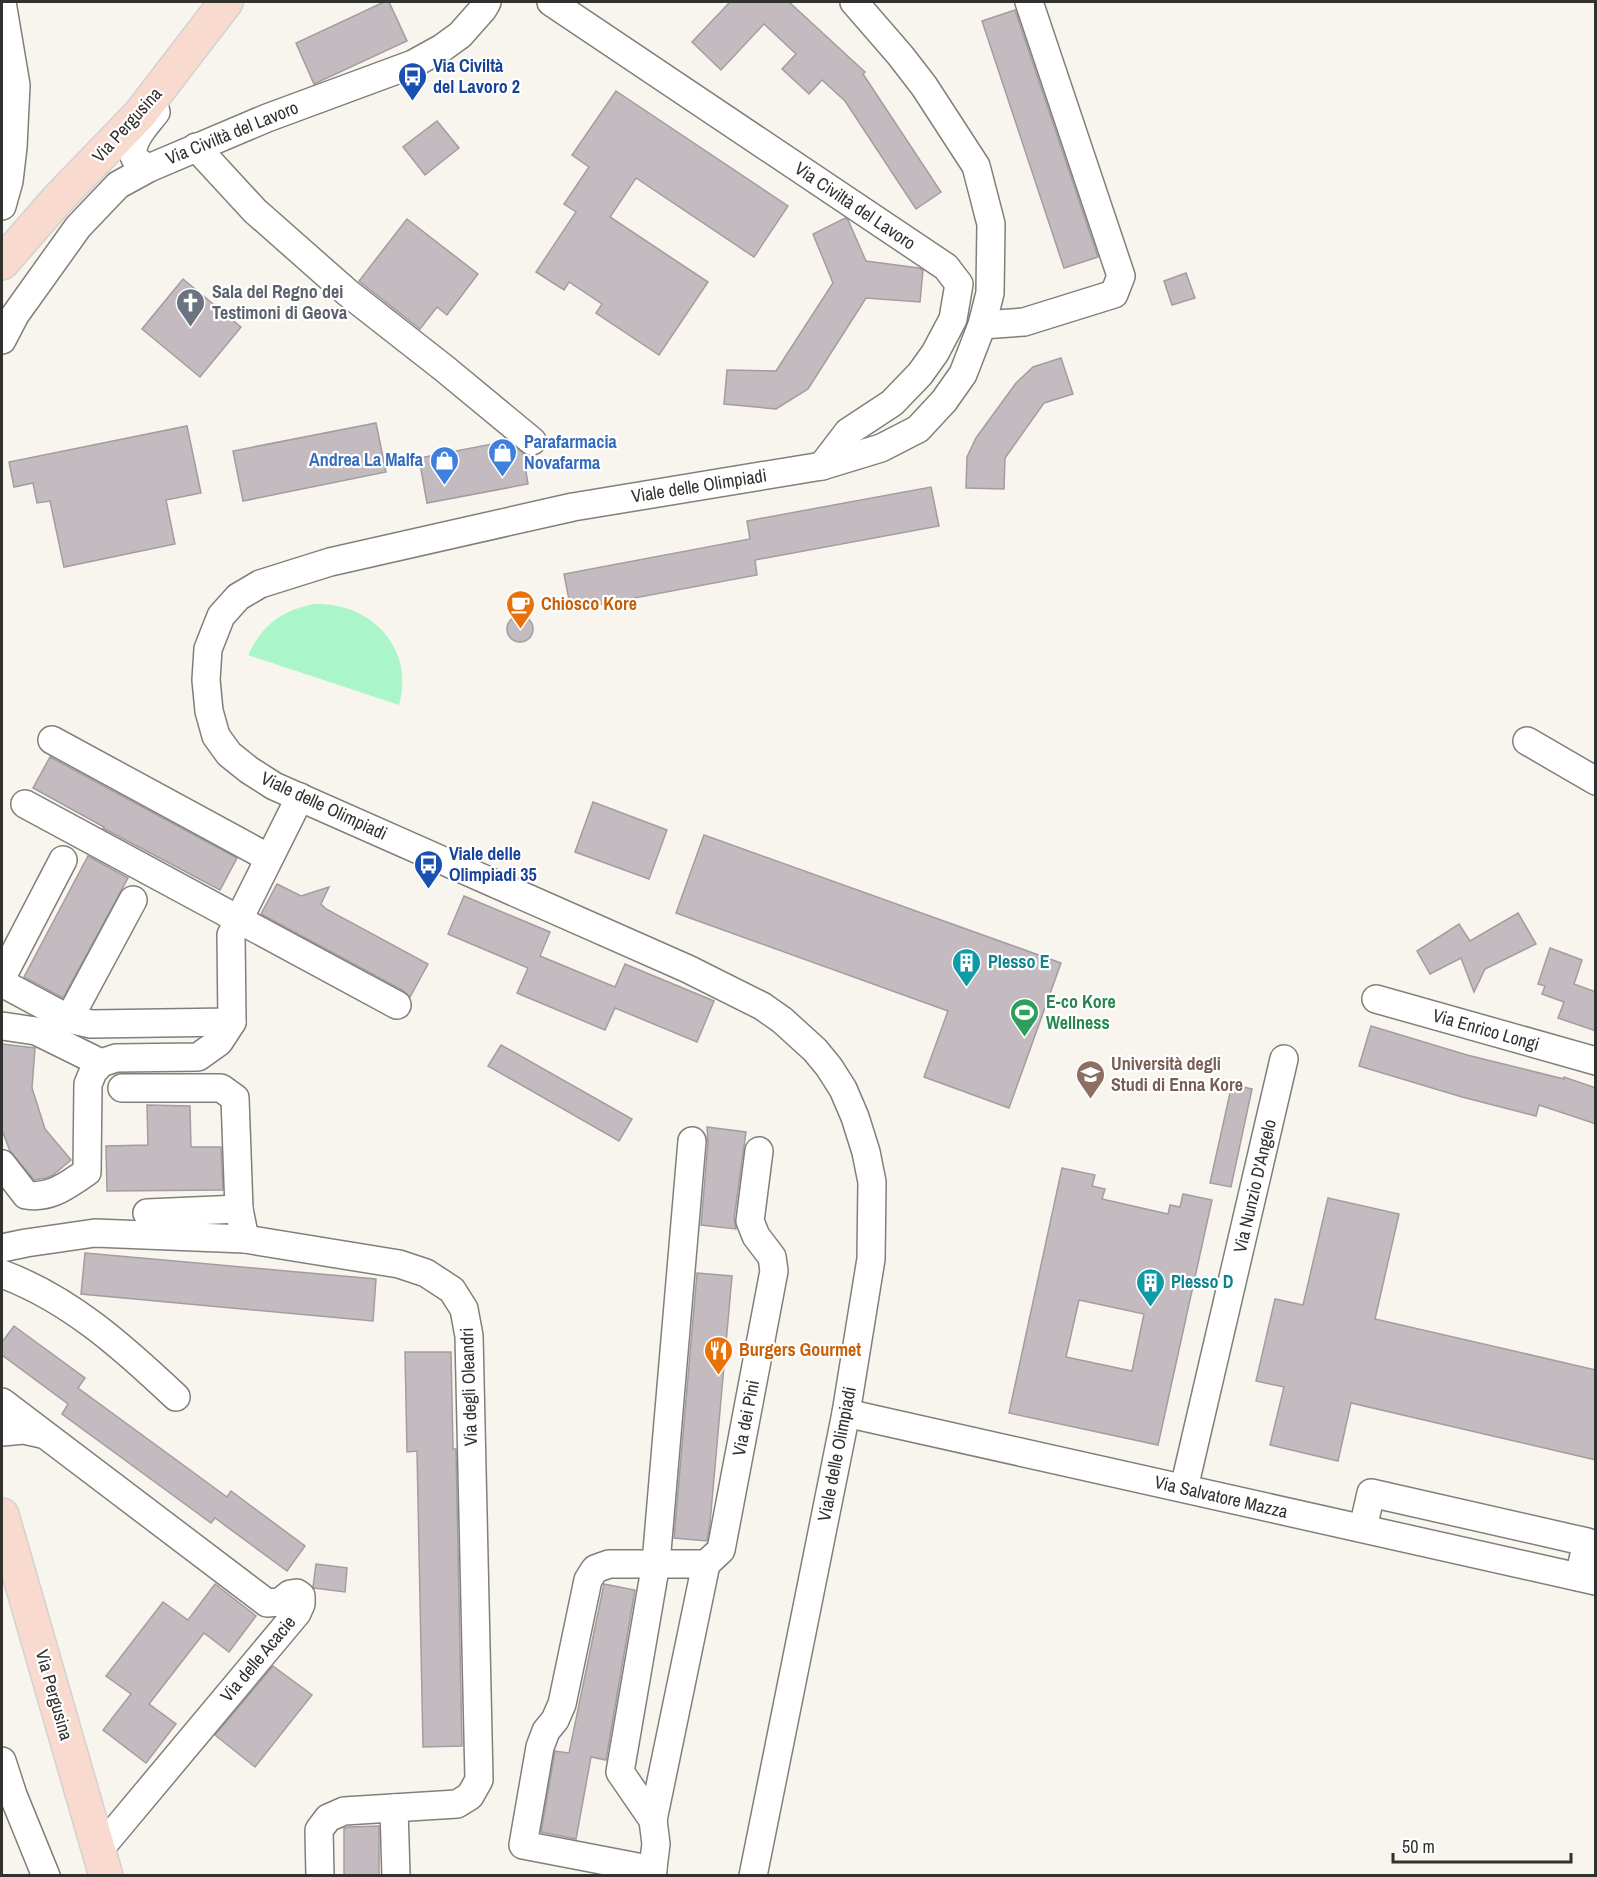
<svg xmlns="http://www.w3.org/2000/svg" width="1597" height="1877" font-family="'Archivo Narrow',sans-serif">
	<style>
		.green { fill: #aaf6c9 }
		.building { fill: #c3bbbf; stroke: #a49ca0; stroke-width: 1.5; fill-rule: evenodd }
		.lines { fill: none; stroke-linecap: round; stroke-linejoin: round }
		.minor-casing { stroke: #817f78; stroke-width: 30 }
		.major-casing { stroke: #d2d2d1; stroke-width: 36 }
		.minor { stroke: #fff; stroke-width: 27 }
		.major { stroke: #f8dacf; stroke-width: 33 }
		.labels { text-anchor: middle; stroke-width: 4.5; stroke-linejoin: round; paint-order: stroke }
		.transit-label { font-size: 18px; font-weight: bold; fill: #164399; stroke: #fff; text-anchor: start }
		.street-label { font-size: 18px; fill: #31312e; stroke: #fff }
		.worship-label { font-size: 18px; font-weight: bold; fill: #5b616d; stroke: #fff; text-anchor: start }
		.shop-label { font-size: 18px; font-weight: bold; fill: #366cbe; stroke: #fff; text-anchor: start }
		.food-label { font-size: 18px; font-weight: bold; fill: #c56008; stroke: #fff; text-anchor: start }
		.culture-label { font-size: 18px; font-weight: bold; fill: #0d838f; stroke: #fff; text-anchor: start }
		.leisure-label { font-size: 18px; font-weight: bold; fill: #27864d; stroke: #fff; text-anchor: start }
		.education-label { font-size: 18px; font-weight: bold; fill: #785e54; stroke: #fff; text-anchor: start }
	</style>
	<rect width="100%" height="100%" fill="#f7f5ed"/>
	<path class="green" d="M 314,604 C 370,602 415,647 399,705 L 248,655 C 263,624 281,611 314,604 Z"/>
	<g class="building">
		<polygon points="384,2 389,2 407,41 314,84 296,43"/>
		<polygon points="730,2 789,2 865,72 863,74 941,192 916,209 845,101 822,80 809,94 782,69 796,54 764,24 721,70 692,42"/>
		<polygon points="1015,10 1098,257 1064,268 982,21"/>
		<polygon points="616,91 788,206 754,257 636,178 610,217 708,282 659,355 596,313 602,304 569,282 564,290 536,272 576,212 564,204 589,167 572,155"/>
		<polygon points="437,121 459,148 425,175 403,147"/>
		<polygon points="845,218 848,220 866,261 919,268 923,270 920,302 866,298 808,389 776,409 724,404 727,370 776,371 833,283 813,234"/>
		<polygon points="407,219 478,274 447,315 437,307 420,329 359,281"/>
		<polygon points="1186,273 1195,298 1172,305 1164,281"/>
		<polygon points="183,279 241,327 200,377 142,329"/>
		<polygon points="1061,358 1073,394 1044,403 1005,458 1004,489 966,488 967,457 976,438 1016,383 1033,367"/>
		<polygon points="376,423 386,472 243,501 233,451"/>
		<polygon points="187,426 201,493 166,500 175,544 64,567 50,501 37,503 33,483 14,487 9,462"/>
		<polygon points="508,441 523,453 528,484 427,503 419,458"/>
		<polygon points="931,487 939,526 755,560 757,575 571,610 564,574 750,539 747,521"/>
		<circle cx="520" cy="629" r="13"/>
		<polygon points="50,757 237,858 220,890 103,828 104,827 33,788"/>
		<polygon points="593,802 667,830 649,879 575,852"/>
		<polygon points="704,835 1061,963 1009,1108 924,1077 948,1011 676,913"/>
		<polygon points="88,856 128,878 63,998 24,977"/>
		<polygon points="277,884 301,896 329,887 321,904 326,909 428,964 410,997 404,991 261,914"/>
		<polygon points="464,896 550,932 540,956 615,987 625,964 714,1001 697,1042 615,1008 605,1030 517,993 528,968 448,934"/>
		<polygon points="1518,913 1536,944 1485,969 1474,992 1461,958 1430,974 1417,951 1459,924 1470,941"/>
		<polygon points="1550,948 1582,960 1574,984 1596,992 1596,1031 1558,1018 1564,1002 1542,994 1545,986 1538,984"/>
		<polygon points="1371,1026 1467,1055 1564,1079 1564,1077 1596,1088 1596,1124 1539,1105 1536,1116 1462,1097 1359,1066"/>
		<polygon points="2,1044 35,1048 32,1088 45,1129 71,1160 53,1175 46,1178 34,1180 10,1151 2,1130"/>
		<polygon points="501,1045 632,1119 619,1141 488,1066"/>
		<polygon points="1232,1084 1252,1089 1231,1187 1210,1183"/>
		<polygon points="147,1105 190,1106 191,1147 221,1147 223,1190 107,1191 106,1146 148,1145"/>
		<polygon points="707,1127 746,1132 734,1219 736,1229 701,1225 708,1142"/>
		<path d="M 1062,1168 L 1095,1175 L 1092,1186 L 1105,1189 L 1102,1199 L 1168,1214 L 1170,1205 L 1180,1207 L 1183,1194 L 1212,1200 L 1158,1445 L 1009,1413 ZM 1079,1300 L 1144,1314 L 1132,1371 L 1066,1357 Z"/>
		<polygon points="1328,1198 1399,1214 1375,1319 1596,1370 1596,1460 1351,1403 1338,1461 1270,1445 1284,1387 1256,1381 1275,1299 1303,1305"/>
		<polygon points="85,1253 376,1279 373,1321 81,1294"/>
		<polygon points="697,1273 732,1276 710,1523 707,1541 674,1538"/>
		<polygon points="14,1326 85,1378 78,1388 227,1497 231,1491 305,1546 287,1571 215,1518 211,1523 62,1414 68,1404 2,1355 2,1342"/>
		<polygon points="405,1352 451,1352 453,1449 456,1449 462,1746 423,1747 417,1451 407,1452"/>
		<polygon points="316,1564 347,1568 345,1592 314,1588 313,1587"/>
		<polygon points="215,1584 256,1616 229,1652 204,1633 149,1704 176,1724 146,1763 103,1730 131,1694 106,1676 163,1602 188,1620"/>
		<polygon points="604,1584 635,1590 606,1760 591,1757 576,1839 541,1832 555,1751 569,1753"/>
		<polygon points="273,1666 312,1695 255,1767 215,1735"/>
		<polygon points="379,1826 379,1875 344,1875 344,1828 348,1827"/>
	</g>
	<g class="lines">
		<defs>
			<g id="minor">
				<polyline points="551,2 946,267 959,284 953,319 935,353 920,374 892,403 848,432 822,466"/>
				<polyline points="196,147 255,211 348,293 445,369 532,441"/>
				<path d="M 149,168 C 144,165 136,162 134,156 C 129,141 148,123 156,112"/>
				<polyline points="2,206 9,181 13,147 16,85 2,2"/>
				<polyline points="982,325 1024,322 1114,294 1121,276 1029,2"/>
				<polyline points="2,340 15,315 78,227 118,185 149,168 267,118 413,64 442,48 460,35 483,9 487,2"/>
				<polyline points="52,740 269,858"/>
				<polyline points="1527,741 1596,781"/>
				<polyline points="25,804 397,1005"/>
				<polyline points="2,977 63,860"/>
				<polyline points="2,983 69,1019 91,1024 232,1022"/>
				<polyline points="1376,999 1596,1061"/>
				<polyline points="69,1019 133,900"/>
				<polyline points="2,1026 36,1031 101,1063"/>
				<polyline points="122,1088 221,1088 235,1098 239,1209 245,1239"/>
				<path d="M 2,1164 L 26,1195 C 51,1199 67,1185 87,1172 L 88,1084 L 93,1072 L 101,1063 L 116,1058 L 198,1057 L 219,1042 L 232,1022 L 231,935 L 300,797"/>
				<polyline points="147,1213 239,1209"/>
				<polyline points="2,1248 26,1243 95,1233 245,1239 399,1264 426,1273 452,1290 464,1309 469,1336 479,1780 470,1796 457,1804 344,1811 328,1818 319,1830 320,1876"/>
				<path d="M 2,1274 C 70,1299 124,1348 176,1397"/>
				<polyline points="2,1402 267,1603 280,1602 290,1594 297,1593 301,1596 301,1604 297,1613 99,1850"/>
				<polyline points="846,1413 1596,1581"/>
				<polyline points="2,1432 24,1430 42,1434"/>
				<polyline points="1184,1488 1284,1059"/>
				<polyline points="1363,1528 1371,1493 1587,1542 1579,1577"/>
				<polyline points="2,1761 13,1795 46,1876"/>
				<polyline points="394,1808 396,1876"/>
				<polyline points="653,1820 706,1564"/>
				<polyline points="653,1870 523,1845 540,1747 546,1731 555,1720 562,1704 588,1580 595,1569 609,1564 706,1564 721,1550 774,1271 772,1257 756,1236 750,1221 759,1151"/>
				<polyline points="652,1876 656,1844 653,1820 620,1772 656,1563 692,1141"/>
				<polyline points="753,1876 846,1413 871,1259 872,1182 866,1152 855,1117 843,1089 829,1067 815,1050 782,1020 762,1006 688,969 274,786 249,770 229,754 216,736 209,711 206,680 208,649 221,616 238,597 260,584 330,562 573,507 822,466 881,448 918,429 944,401 963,374 982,325 990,293 991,224 976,166 924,86 900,55 854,2"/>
			</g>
			<g id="major">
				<polyline points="2,263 56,201 140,114 226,2"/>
				<polyline points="2,1515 106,1876"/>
			</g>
		</defs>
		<use href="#minor" class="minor-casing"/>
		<use href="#major" class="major-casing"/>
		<use href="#minor" class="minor"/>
		<use href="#major" class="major"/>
	</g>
	<defs>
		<symbol id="bus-pin" viewBox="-11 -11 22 30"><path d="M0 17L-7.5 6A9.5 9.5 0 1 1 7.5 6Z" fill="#1a4fb4" stroke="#fff"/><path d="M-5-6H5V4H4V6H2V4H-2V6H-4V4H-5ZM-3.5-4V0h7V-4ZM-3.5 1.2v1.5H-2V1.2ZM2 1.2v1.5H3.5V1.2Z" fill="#fff"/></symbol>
		<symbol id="church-pin" viewBox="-11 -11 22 30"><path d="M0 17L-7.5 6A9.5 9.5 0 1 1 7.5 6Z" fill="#6b7280" stroke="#fff"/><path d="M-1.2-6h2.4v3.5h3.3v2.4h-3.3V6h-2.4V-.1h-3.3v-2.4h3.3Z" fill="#fff"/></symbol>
		<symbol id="shop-pin" viewBox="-11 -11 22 30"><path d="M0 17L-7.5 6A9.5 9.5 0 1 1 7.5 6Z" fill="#3f7fe0" stroke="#fff"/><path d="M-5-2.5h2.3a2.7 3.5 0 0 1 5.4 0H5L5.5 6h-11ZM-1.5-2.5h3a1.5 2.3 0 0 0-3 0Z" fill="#fff"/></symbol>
		<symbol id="cafe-pin" viewBox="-11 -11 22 30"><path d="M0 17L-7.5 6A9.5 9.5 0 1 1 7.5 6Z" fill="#e8710a" stroke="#fff"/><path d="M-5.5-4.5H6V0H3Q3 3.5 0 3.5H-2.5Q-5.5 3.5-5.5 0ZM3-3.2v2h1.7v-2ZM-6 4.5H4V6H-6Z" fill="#fff"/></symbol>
		<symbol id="building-pin" viewBox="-11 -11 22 30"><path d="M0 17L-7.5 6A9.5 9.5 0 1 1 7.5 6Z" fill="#0f9aa8" stroke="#fff"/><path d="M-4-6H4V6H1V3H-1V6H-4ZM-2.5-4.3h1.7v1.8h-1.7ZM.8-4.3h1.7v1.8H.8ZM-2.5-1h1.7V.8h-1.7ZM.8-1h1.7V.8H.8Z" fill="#fff"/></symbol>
		<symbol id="stadium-pin" viewBox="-11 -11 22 30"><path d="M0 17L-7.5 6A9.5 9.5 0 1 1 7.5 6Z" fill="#2e9e5b" stroke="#fff"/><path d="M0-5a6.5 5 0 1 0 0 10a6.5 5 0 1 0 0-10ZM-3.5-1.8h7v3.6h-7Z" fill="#fff"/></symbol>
		<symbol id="university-pin" viewBox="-11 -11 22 30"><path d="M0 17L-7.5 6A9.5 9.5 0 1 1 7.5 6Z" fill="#8d6e63" stroke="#fff"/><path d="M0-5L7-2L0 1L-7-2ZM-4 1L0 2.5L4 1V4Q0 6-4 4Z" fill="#fff"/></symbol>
		<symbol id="restaurant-pin" viewBox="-11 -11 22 30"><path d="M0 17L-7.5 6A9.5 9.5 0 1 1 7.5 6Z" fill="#e8710a" stroke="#fff"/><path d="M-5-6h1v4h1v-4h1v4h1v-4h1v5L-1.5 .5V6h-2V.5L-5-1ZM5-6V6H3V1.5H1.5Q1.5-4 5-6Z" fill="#fff"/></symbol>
	</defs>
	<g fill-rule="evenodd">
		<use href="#bus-pin" x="396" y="60" width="33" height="45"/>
		<use href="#church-pin" x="174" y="286" width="33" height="45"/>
		<use href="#shop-pin" x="486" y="436" width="33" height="45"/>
		<use href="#shop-pin" x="428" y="444" width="33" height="45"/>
		<use href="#cafe-pin" x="504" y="588" width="33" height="45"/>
		<use href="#bus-pin" x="412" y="848" width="33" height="45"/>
		<use href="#building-pin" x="950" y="946" width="33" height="45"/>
		<use href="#stadium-pin" x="1008" y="996" width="33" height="45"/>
		<use href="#university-pin" x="1074" y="1058" width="33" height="45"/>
		<use href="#building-pin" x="1134" y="1266" width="33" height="45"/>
		<use href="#restaurant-pin" x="702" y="1334" width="33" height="45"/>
	</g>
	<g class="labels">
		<g class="transit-label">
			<text x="433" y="72">Via Civiltà<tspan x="433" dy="21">del Lavoro 2</tspan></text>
			<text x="449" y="860">Viale delle<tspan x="449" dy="21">Olimpiadi 35</tspan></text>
		</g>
		<g class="street-label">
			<text transform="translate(127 125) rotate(-48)" y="6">Via Pergusina</text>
			<text transform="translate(232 133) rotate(-22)" y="6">Via Civiltà del Lavoro</text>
			<text transform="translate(855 206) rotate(34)" y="6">Via Civiltà del Lavoro</text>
			<text transform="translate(699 486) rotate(-9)" y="6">Viale delle Olimpiadi</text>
			<text transform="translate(324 806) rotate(25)" y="6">Viale delle Olimpiadi</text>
			<text transform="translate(1486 1030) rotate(16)" y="6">Via Enrico Longi</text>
			<text transform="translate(1255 1186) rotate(-77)" y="6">Via Nunzio D'Angelo</text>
			<text transform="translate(469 1387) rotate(-92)" y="6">Via degli Oleandri</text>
			<text transform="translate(746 1418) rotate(-79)" y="6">Via dei Pini</text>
			<text transform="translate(837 1454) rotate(-79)" y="6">Viale delle Olimpiadi</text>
			<text transform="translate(1221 1497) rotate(13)" y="6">Via Salvatore Mazza</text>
			<text transform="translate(258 1659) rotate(-50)" y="6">Via delle Acacie</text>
			<text transform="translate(54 1695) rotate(74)" y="6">Via Pergusina</text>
		</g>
		<g class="worship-label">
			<text x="212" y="298">Sala del Regno dei<tspan x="212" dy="21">Testimoni di Geova</tspan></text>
		</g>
		<g class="shop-label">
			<text x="524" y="448">Parafarmacia<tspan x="524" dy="21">Novafarma</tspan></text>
			<text x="423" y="466" text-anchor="end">Andrea La Malfa</text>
		</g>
		<g class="food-label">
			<text x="541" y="610">Chiosco Kore</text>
			<text x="739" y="1356">Burgers Gourmet</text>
		</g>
		<g class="culture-label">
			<text x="988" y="968">Plesso E</text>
			<text x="1171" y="1288">Plesso D</text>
		</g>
		<g class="leisure-label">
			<text x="1046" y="1008">E-co Kore<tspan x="1046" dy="21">Wellness</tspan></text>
		</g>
		<g class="education-label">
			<text x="1111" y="1070">Università degli<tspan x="1111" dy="21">Studi di Enna Kore</tspan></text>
		</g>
	</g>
	<rect width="1597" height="1877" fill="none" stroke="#31312e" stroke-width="6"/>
	<path d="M1393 1853v9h178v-9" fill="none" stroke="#31312e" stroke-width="3"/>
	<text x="1402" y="1853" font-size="18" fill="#31312e" stroke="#ffffff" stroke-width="4.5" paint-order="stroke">50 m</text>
</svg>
